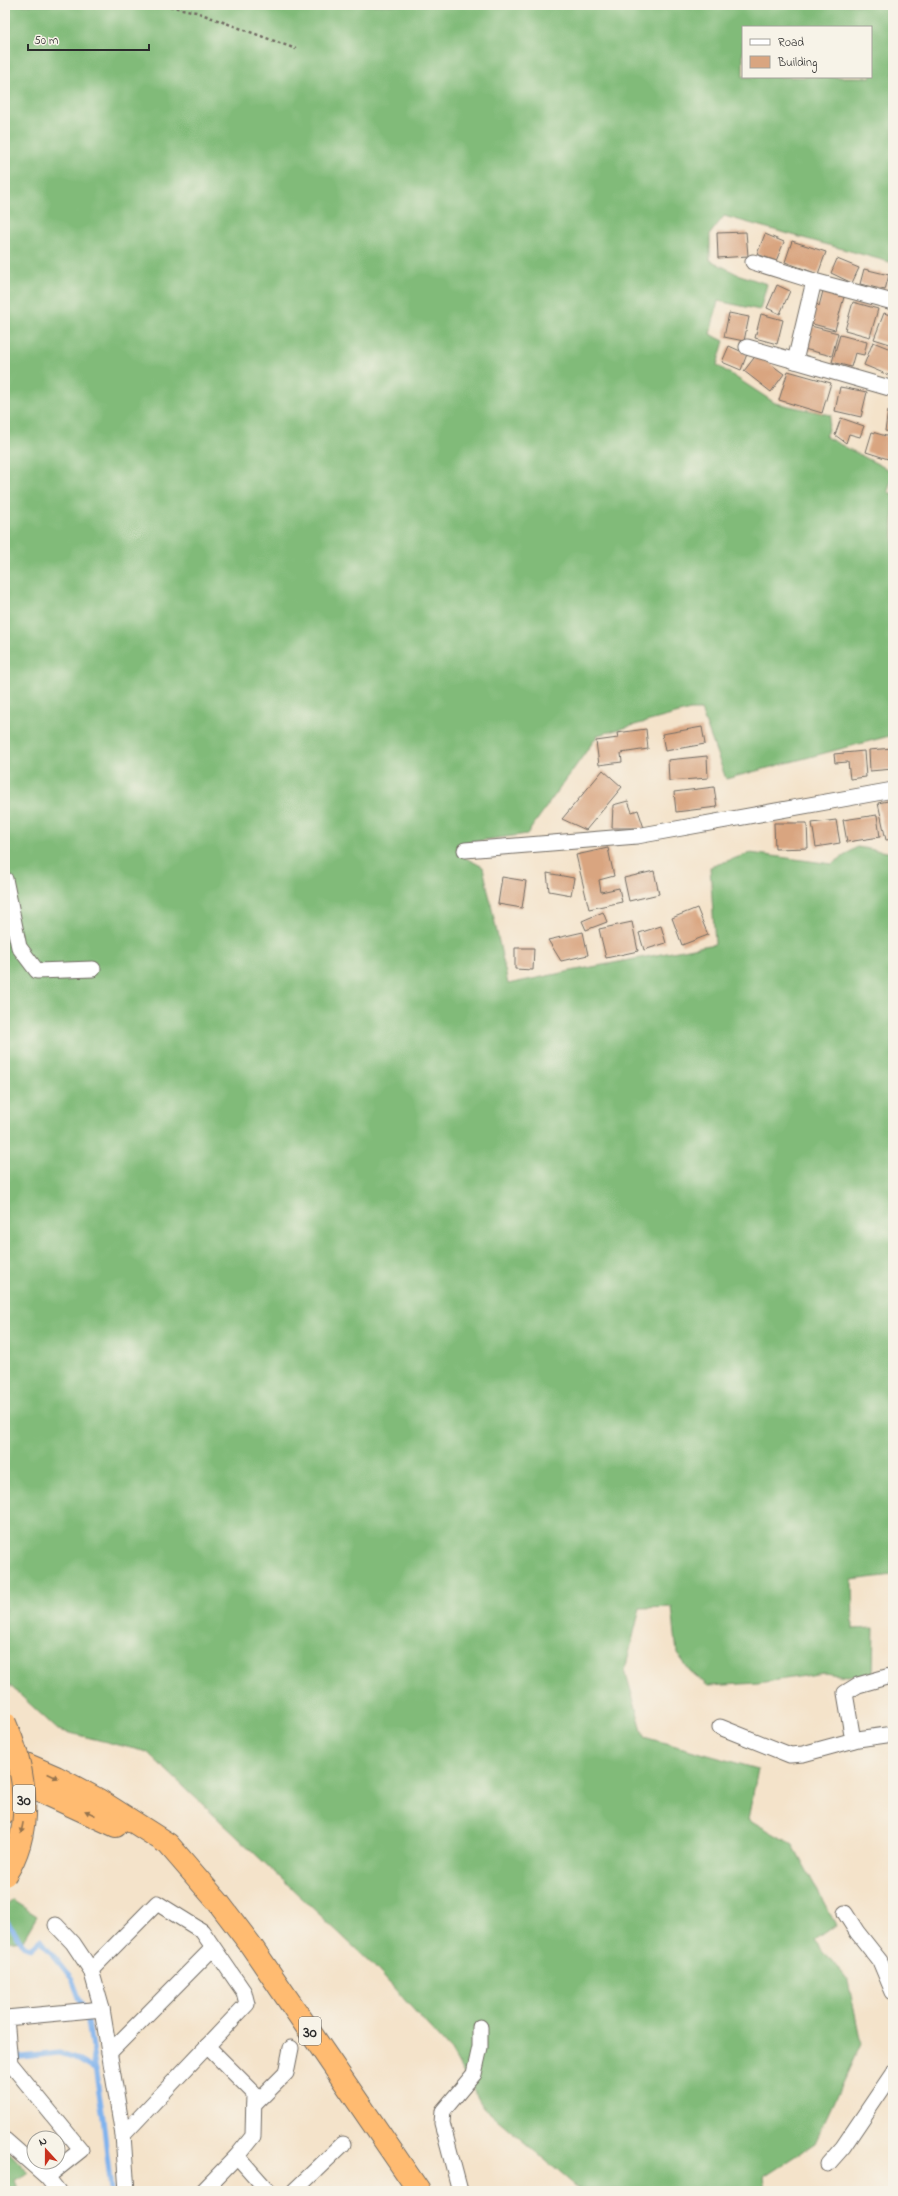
<svg xmlns="http://www.w3.org/2000/svg" width="898" height="2196" font-family="'Indie Flower',sans-serif">
	<style>
		.forest { fill: #81bb79; stroke: #567352; fill-rule: evenodd }
		.lines { fill: none; stroke-linecap: round; stroke-linejoin: round }
		.stream { stroke: #80b3ed; stroke-width: 5 }
		.building { fill: #d9a580 }
		.street-casing { stroke: #716b63; stroke-width: 17 }
		.highway-casing { stroke: #716b63; stroke-width: 24 }
		.path { stroke: #716b63; stroke-width: 2.5; stroke-dasharray: 3 3; stroke-linecap: butt }
		.street { stroke: #fff; stroke-width: 15 }
		.highway { stroke: #ffbb71; stroke-width: 22 }
		.highway-bridge-casing { stroke: #716b63; stroke-width: 24; stroke-linecap: butt }
		.highway-bridge { stroke: #ffbb71; stroke-width: 22 }
		.oneway { fill: #95734e }
		.labels { text-anchor: middle; stroke-width: 3; stroke-linejoin: round; paint-order: stroke }
		.shield { fill: #f7f3e8; stroke: #686764; stroke-width: 1 }
		.shield-label { font-size: 16px; font-weight: bold; fill: #2b2b2b }
	</style>
	<rect width="100%" height="100%" fill="#f7f3e8"/>
	<filter id="ink" filterUnits="userSpaceOnUse"><feTurbulence type="fractalNoise" baseFrequency=".025" numOctaves="2"/><feDisplacementMap in="SourceGraphic" scale="8" xChannelSelector="R" yChannelSelector="G"/><feConvolveMatrix kernelMatrix="1 2 1 2 8 2 1 2 1" color-interpolation-filters="sRGB"/></filter>
	<filter id="wash" filterUnits="userSpaceOnUse"><feTurbulence type="fractalNoise" baseFrequency=".012" numOctaves="4" result="noise"/><feDisplacementMap in="SourceGraphic" scale="16" xChannelSelector="R" yChannelSelector="G"/><feGaussianBlur stdDeviation="0.9" result="paint"/><feColorMatrix in="noise" values="0 0 0 0 0 0 0 0 0 0 0 0 0 0 0 0 0 1.4 0 .05"/><feComposite in="paint" operator="in"/></filter>
	<g filter="url(#wash)">
		<rect width="100%" height="100%" fill="#f4e3ca"/>
		<g class="forest">
			<path d="M 5,5 L 893,5 L 893,263 L 724,216 L 710,234 L 710,260 L 737,274 L 767,284 L 760,310 L 718,301 L 710,334 L 724,341 L 717,365 L 775,403 L 831,415 L 826,437 L 893,472 L 888,492 L 893,494 L 893,735 L 726,779 L 701,710 L 690,710 L 598,735 L 527,834 L 457,844 L 460,855 L 483,867 L 508,984 L 576,970 L 715,944 L 710,867 L 750,853 L 832,864 L 857,847 L 893,853 L 893,1575 L 852,1580 L 853,1629 L 874,1628 L 873,1673 L 847,1676 L 824,1673 L 758,1683 L 708,1686 L 690,1671 L 677,1653 L 672,1607 L 640,1608 L 625,1670 L 644,1737 L 758,1769 L 748,1819 L 793,1845 L 836,1925 L 815,1940 L 848,1981 L 861,2043 L 815,2143 L 763,2177 L 765,2191 L 712,2191 L 710,2187 L 692,2191 L 579,2189 L 483,2107 L 451,2051 L 373,1965 L 147,1752 L 58,1730 L 5,1681 ZM 743,27 L 871,27 L 871,77 L 743,77 Z"/>
			<polygon points="12,1900 37,1916 23,1940 5,1942 5,1906"/>
			<polygon points="5,2148 29,2173 15,2180 18,2191 5,2191"/>
		</g>
		<g class="lines">
			<g class="stream">
				<polyline points="5,1919 25,1947 31,1949 41,1940 72,1979 88,2022 103,2118 111,2191"/>
				<polyline points="12,2058 59,2053 75,2058 96,2070"/>
			</g>
		</g>
		<g id="blocks">
			<g class="building">
				<polygon points="746,232 748,256 718,258 717,233"/>
				<polygon points="765,234 784,242 776,261 757,254"/>
				<polygon points="792,241 826,252 818,274 785,262"/>
				<polygon points="837,259 859,268 852,283 831,273"/>
				<polygon points="864,269 889,275 885,290 860,284"/>
				<polygon points="777,285 790,291 780,314 767,308"/>
				<polygon points="823,291 844,297 835,330 809,323 815,302 819,306"/>
				<polygon points="853,302 878,309 870,337 845,330"/>
				<polygon points="729,313 749,317 744,341 724,337"/>
				<polygon points="884,313 893,316 893,345 874,339"/>
				<polygon points="761,314 783,320 777,344 755,338"/>
				<polygon points="807,325 838,333 832,356 800,348"/>
				<polygon points="840,335 867,342 864,355 855,353 851,367 832,362"/>
				<polygon points="873,342 893,350 893,377 864,365"/>
				<polygon points="729,346 747,354 741,370 722,362"/>
				<polygon points="757,354 784,374 771,392 744,371"/>
				<polygon points="788,371 831,383 822,413 779,400"/>
				<polygon points="840,387 867,392 861,417 835,411"/>
				<polygon points="888,411 893,412 893,432 885,431"/>
				<polygon points="841,418 864,426 860,437 849,434 846,443 835,435"/>
				<polygon points="872,432 893,438 888,459 866,452"/>
				<polygon points="702,727 705,744 665,751 662,734"/>
				<polygon points="646,729 648,749 621,753 622,762 599,765 596,741 618,738 617,733"/>
				<polygon points="893,748 893,769 870,771 869,750"/>
				<polygon points="864,751 866,777 850,779 848,762 835,763 834,754"/>
				<polygon points="707,756 708,778 669,781 668,760"/>
				<polygon points="603,770 622,787 586,830 562,819"/>
				<polygon points="714,787 717,807 676,812 674,792"/>
				<polygon points="893,800 893,839 886,840 878,803"/>
				<polygon points="628,801 632,812 638,810 644,828 612,828 613,805"/>
				<polygon points="877,815 880,837 847,842 843,820"/>
				<polygon points="836,820 840,843 816,847 812,823"/>
				<polygon points="774,823 807,823 808,848 775,849"/>
				<polygon points="608,848 614,876 599,880 601,892 619,888 622,902 589,909 576,855"/>
				<polygon points="654,871 659,894 629,901 624,878"/>
				<polygon points="547,873 574,878 571,895 549,891"/>
				<polygon points="502,877 526,881 522,908 498,904"/>
				<polygon points="697,908 708,935 682,945 672,918"/>
				<polygon points="603,912 607,922 586,930 582,921"/>
				<polygon points="632,922 638,951 606,958 599,929"/>
				<polygon points="661,926 666,943 644,950 639,933"/>
				<polygon points="583,932 588,955 561,961 548,940"/>
				<polygon points="515,948 534,948 533,970 515,969"/>
			</g>
		</g>
	</g>
	<g filter="url(#ink)">
		<use href="#blocks" fill-opacity="0" stroke="#716b63" stroke-width="1"/>
		<g class="lines">
			<defs>
				<g id="street">
					<polyline points="753,262 814,281"/>
					<polyline points="747,347 893,389"/>
					<polyline points="795,361 814,281 893,302"/>
					<polyline points="465,850 637,836 893,790"/>
					<polyline points="5,879 19,947 37,971 93,969"/>
					<polyline points="720,1727 790,1755 803,1754 858,1739 893,1734"/>
					<polyline points="853,1740 845,1693 858,1685 890,1676"/>
					<polyline points="845,1913 857,1932 880,1961 893,1992"/>
					<polyline points="56,1925 73,1943 91,1970 102,2009 123,2135 127,2191"/>
					<polyline points="91,1970 157,1903 202,1931 244,1992 247,2004 123,2135"/>
					<polyline points="109,2053 213,1948"/>
					<polyline points="254,2105 286,2073 291,2048"/>
					<polyline points="5,2140 47,2177 58,2191"/>
					<polyline points="237,2156 268,2191"/>
					<polyline points="828,2164 843,2147 893,2073"/>
					<polyline points="47,2177 81,2150 10,2063 6,2018 102,2009"/>
					<polyline points="203,2191 237,2156 253,2136 254,2093 207,2046"/>
					<polyline points="294,2191 343,2144"/>
					<polyline points="460,2191 442,2123 443,2111 474,2074 480,2047 480,2027"/>
				</g>
				<g id="highway">
					<polyline points="5,1755 56,1777 99,1800 168,1844 218,1902 250,1944 419,2191"/>
					<polyline points="5,1775 116,1826"/>
					<polyline points="5,1791 5,1812"/>
				</g>
			</defs>
			<use href="#street" class="street-casing"/>
			<use href="#highway" class="highway-casing"/>
			<polyline class="path" points="164,5 196,12 296,49"/>
			<use href="#street" class="street"/>
			<use href="#highway" class="highway"/>
			<defs>
				<path id="highway-bridge" d="M 5,1723 C 26,1769 35,1830 5,1875"/>
			</defs>
			<use href="#highway-bridge" class="highway-bridge-casing"/>
			<use href="#highway-bridge" class="highway-bridge"/>
		</g>
		<defs><path id="oneway-solid" d="M-6-.8H1V-3.2L6.5 0L1 3.2V.8H-6Z"/></defs>
		<g class="oneway">
			<use href="#oneway-solid" transform="translate(53 1776) rotate(25)"/>
			<use href="#oneway-solid" transform="translate(90 1813) rotate(-156)"/>
			<use href="#oneway-solid" transform="translate(22 1828) rotate(101)"/>
		</g>
	</g>
	<g class="labels">
		<g class="shield">
			<rect x="13" y="1785" width="22" height="28" rx="3"/>
			<rect x="299" y="2017" width="22" height="28" rx="3"/>
		</g>
		<g class="shield-label">
			<text x="24" y="1805">30</text>
			<text x="310" y="2037">30</text>
		</g>
	</g>
	<rect width="898" height="2196" fill="none" stroke="#f7f3e8" stroke-width="20"/>
	<rect x="742" y="26" width="130" height="52" fill="#f7f3e8" stroke="#a5a39c"/>
	<rect x="750" y="39" width="20" height="6" fill="#ffffff" stroke="#a5a39c"/>
	<text x="778" y="46" font-size="12" fill="#2b2b2b">Road</text>
	<rect x="750" y="56" width="20" height="12" fill="#d9a580" stroke="#a5a39c"/>
	<text x="778" y="66" font-size="12" fill="#2b2b2b">Building</text>
	<g transform="translate(46 2150) rotate(339)"><circle r="19" fill="#f7f3e8" stroke="#a5a39c"/>
	<path d="M0-3L7 15L0 10L-7 15Z" fill="#c8321e"/>
	<text y="-6" font-size="11" font-weight="bold" text-anchor="middle" fill="#2b2b2b">N</text>
	</g>
	<path d="M28 44v6h121v-6" fill="none" stroke="#2b2b2b" stroke-width="2"/>
	<text x="34" y="44" font-size="12" fill="#2b2b2b" stroke="#f7f3e8" stroke-width="3" paint-order="stroke">50 m</text>
</svg>
